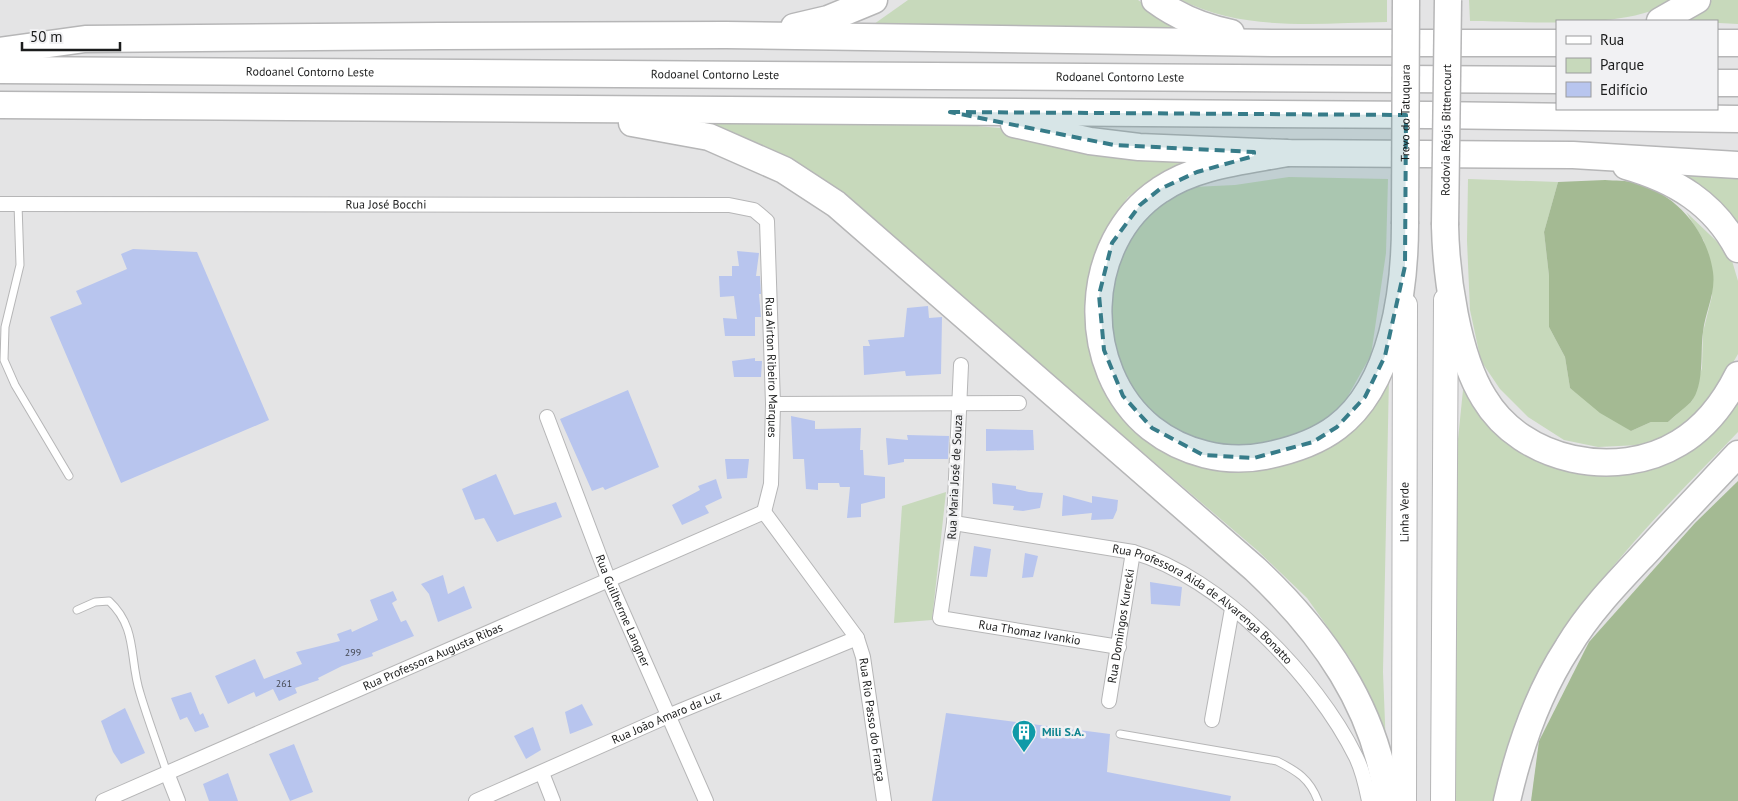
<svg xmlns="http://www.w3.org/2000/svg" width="1738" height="801" font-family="'PT Sans',sans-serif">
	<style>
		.green { fill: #c7d9bb }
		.forest { fill: #a4ba93 }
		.building { fill: #b8c5ee }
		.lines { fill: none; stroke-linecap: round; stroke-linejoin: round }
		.service-casing { stroke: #b6b6b7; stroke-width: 9 }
		.minor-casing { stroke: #b6b6b7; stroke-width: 16 }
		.trunk-casing { stroke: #b6b6b7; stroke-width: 26 }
		.motorway-casing { stroke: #b6b6b7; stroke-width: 29 }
		.service { stroke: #fff; stroke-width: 7 }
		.minor { stroke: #fff; stroke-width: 14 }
		.trunk { stroke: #fff; stroke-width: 24 }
		.motorway { stroke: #fff; stroke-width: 26 }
		.motorway-bridge-casing { stroke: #b6b6b7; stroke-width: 29; stroke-linecap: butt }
		.motorway-bridge { stroke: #fff; stroke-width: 26 }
		.marked { fill: #377c89; fill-opacity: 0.2; stroke: #377c89; stroke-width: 4; stroke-dasharray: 10 6; stroke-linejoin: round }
		.labels { text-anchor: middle; stroke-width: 5; stroke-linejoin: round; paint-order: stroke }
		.number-label { font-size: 10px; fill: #424650 }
		.street-label { font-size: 12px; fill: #1b1c1c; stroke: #f1f1f3 }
		.culture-label { font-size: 12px; font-weight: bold; fill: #0d838f; stroke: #f1f1f3; text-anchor: start }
	</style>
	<rect width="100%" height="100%" fill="#e4e4e5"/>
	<g class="green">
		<polygon points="908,0 1138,0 1188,34 867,29"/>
		<path d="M 1181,0 L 1387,0 L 1387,22 C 1318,23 1245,32 1181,0 Z"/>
		<path d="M 1469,0 L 1674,0 C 1629,31 1524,21 1470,21 Z"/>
		<polygon points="1712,0 1738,0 1738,24 1681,21"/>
		<polygon points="726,121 977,126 1000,128 1098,151 1206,156 1162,172 1128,197 1103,233 1090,269 1086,306 1133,423 1267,463 1389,376 1383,672 1386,748 1372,702 1351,660 1307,598 1258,551 927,268 793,163 713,124"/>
		<path d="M 1675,171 L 1738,175 L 1738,228 C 1725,202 1699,185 1675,171 Z"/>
		<polygon points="1289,177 1388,179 1386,253 1371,355 1344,403 1301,439 1242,452 1195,442 1163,424 1136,400 1117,368 1106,292 1123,247 1151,210 1193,187 1235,185"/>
		<polygon points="1468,179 1558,182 1544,232 1549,276 1549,327 1565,357 1570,388 1631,431 1651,422 1668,422 1692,401 1702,368 1703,332 1712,296 1704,241 1686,212 1730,254 1738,281 1738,354 1711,401 1681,431 1639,445 1598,447 1564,440 1528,417 1500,389 1481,361 1470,310 1467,241"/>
		<path d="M 1464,380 L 1478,406 L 1618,468 L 1738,395 L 1738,432 C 1658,515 1573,597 1524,703 C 1510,734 1502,767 1495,801 L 1453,801 L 1456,459 Z"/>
		<polygon points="946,492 932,620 894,623 902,506"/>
	</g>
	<g class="forest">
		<path d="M 1605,180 C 1615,181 1626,180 1636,183 C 1676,194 1707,230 1713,272 C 1716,293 1705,312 1703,332 C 1700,351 1705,385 1691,402 C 1684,409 1675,415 1668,422 L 1651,422 L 1631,431 L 1600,413 L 1570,388 L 1565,357 L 1549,327 L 1549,276 L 1544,232 L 1558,182 Z"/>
		<polygon points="1738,481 1738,801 1531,801 1539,741 1589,642 1695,523"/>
	</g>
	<g class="building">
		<polygon points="133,249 197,252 269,420 121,483 50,317 82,304 76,291 127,269 121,254"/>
		<polygon points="737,251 759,253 756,276 760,276 761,294 759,294 761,317 755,317 755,336 725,336 723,318 737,319 734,296 720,297 719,276 732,276 732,266 739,266"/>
		<polygon points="928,306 929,318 942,317 941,374 906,376 905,371 864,375 863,346 870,346 868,340 904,337 907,308"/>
		<polygon points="755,358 755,361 762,361 761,377 734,377 732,361"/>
		<polygon points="628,390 659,467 605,490 603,487 592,491 560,419"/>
		<polygon points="791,416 815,421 815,429 861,428 860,450 863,450 864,475 885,477 885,498 861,504 861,517 847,518 850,487 840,487 839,483 818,483 818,490 806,489 804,459 793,459"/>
		<polygon points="986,429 1033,430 1034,450 986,451"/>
		<polygon points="907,435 949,436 948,459 904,459 904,462 888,465 886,438 908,440"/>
		<polygon points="725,459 749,459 747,478 727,479"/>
		<polygon points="496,474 514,515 556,502 562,517 497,542 484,518 475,520 462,489"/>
		<polygon points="716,479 722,498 705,506 709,513 682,525 672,505 700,490 698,486"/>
		<polygon points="992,483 1016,486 1016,489 1029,492 1043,493 1040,508 1023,511 1013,510 1014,506 993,504"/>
		<polygon points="1063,495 1092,503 1092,496 1118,500 1117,510 1113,519 1091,520 1092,513 1062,516"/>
		<polygon points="974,546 991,549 987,577 970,576"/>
		<polygon points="1025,553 1038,556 1033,577 1022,578"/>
		<polygon points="443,575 448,594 464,586 472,608 438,622 429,594 421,584"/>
		<polygon points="1150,582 1182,587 1180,606 1151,604"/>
		<polygon points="393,591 397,600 392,603 401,622 406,620 414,636 372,653 373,656 342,666 318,678 319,680 295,688 297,693 279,701 273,689 256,697 254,692 228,704 215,676 255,659 264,679 302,664 296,652 340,641 337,634 351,629 352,632 378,620 370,600"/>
		<polygon points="191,692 200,715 203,713 209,727 195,732 187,717 180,720 171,698"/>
		<polygon points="582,704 593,725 570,734 565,712"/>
		<polygon points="125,708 145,753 121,764 113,752 101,721"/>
		<polygon points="946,713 1110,734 1107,772 1231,796 1230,801 932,801"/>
		<polygon points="533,727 541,750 526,759 514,736"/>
		<polygon points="294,744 313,792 290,801 269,754"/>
		<polygon points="228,773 238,801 209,801 203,784"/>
	</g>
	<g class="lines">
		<defs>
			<g id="service">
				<polyline points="18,204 20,265 5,327 4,360 15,385 69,476"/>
				<path d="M 77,610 L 95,602 L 109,601 C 138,628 129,659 140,693 C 148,720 158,746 167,773"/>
				<path d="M 1120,734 L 1277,761 C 1297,771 1310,779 1318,801"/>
			</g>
			<g id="minor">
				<path id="s1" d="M 0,204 L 729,205 L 754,210 L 767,221 L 773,404 L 771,484 L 764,512"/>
				<path id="s2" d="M 961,365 L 954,523 L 940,618 L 1119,647"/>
				<polyline points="773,404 1019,403"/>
				<path id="s3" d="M 547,417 L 609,581 L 706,801"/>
				<path id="s4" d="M 764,512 L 857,638 L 863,657 L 884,801"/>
				<path id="s5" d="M 954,523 L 1133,552 C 1220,577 1316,676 1356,757 C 1363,771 1366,786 1369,801"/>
				<path id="s6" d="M 1109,701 L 1133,552"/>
				<polyline points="1212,720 1232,609"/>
				<polyline points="167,773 178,801"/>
				<polyline points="542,773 553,801"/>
				<path id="s7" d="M 103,801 L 764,512"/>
				<path id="s8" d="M 476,801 L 668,716 L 857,638"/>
			</g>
			<g id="trunk">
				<path id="s9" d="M 1404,801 L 1405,305"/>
				<polyline points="1443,801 1446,300"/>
			</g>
			<g id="motorway">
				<path d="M 1155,0 C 1178,17 1202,27 1231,33"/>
				<polyline points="1660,21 1697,0"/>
				<polyline points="794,27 828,19 874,0"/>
				<polyline points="1717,43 1738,43"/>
				<polyline points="0,51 85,39 440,36 726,35 1275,43 1557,43"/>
				<path id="s10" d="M 0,70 L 1557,80"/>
				<polyline points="1717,83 1738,83"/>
				<polyline points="0,105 1429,115 1738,119"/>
				<path d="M 632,123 L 709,137 L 784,170 L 836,204 L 1255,569 C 1323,633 1375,706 1388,801"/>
				<polyline points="1014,124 1090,141 1139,147 1287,153 1573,155 1738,165"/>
				<path d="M 1287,153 C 1245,161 1196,165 1160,190 C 1081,242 1078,369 1151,428 C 1183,453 1225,464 1265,456 C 1290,451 1316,443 1337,427 C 1393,385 1405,289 1405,224"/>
				<path d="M 1626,166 C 1675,180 1714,203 1738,249"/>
				<path d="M 1445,225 C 1446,276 1457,355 1484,398 C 1522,462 1617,481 1679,443 C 1706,427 1724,403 1738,375"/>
				<path d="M 1507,801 C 1519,748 1538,693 1568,647 C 1590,610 1621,579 1650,548 C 1679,516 1709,485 1738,454"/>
			</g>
		</defs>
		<use href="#service" class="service-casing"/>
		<use href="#minor" class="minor-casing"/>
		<use href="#trunk" class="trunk-casing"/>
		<use href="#motorway" class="motorway-casing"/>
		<use href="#service" class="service"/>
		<use href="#minor" class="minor"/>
		<use href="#trunk" class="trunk"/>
		<use href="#motorway" class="motorway"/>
		<defs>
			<g id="motorway-bridge">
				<path id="s11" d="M 1405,224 L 1406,0"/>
				<path id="s12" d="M 1445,225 L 1448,0"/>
			</g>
		</defs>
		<use href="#motorway-bridge" class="motorway-bridge-casing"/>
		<use href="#motorway-bridge" class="motorway-bridge"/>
	</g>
	<path class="marked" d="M 950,112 L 1406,115 L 1405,266 L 1385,356 L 1365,397 L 1337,427 L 1313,442 L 1254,458 L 1203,455 L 1152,428 L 1123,396 L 1104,350 L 1099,295 L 1112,243 L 1140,205 L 1160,189 L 1197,172 L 1254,156 L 1254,152 L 1114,145 Z"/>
	<defs>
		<symbol id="building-pin" viewBox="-11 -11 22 30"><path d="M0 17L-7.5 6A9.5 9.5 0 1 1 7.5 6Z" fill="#0f9aa8" stroke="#f1f1f3"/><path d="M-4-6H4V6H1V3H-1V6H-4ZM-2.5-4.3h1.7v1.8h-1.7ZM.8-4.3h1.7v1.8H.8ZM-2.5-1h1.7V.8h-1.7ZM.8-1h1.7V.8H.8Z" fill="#fff"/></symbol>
	</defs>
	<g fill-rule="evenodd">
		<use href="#building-pin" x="1010" y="718" width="28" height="38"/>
	</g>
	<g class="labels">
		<g class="number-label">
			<text x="353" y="656">299</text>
			<text x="284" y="687">261</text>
		</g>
		<g class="street-label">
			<text dy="4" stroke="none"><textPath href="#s10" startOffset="310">Rodoanel Contorno Leste</textPath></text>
			<text dy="4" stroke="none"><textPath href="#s10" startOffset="715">Rodoanel Contorno Leste</textPath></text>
			<text dy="4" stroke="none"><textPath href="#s10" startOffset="1120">Rodoanel Contorno Leste</textPath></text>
			<text dy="4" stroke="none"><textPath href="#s11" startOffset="111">Trevo do Tatuquara</textPath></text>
			<text dy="4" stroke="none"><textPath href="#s12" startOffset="95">Rodovia Régis Bittencourt</textPath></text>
			<text dy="4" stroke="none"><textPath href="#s1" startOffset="386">Rua José Bocchi</textPath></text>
			<text dy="4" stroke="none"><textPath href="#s1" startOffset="918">Rua Airton Ribeiro Marques</textPath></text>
			<text transform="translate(955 477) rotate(-87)" y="4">Rua Maria José de Souza</text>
			<text dy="4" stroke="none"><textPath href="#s9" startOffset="289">Linha Verde</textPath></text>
			<text dy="4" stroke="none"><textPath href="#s5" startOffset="268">Rua Professora Aida de Alvarenga Bonatto</textPath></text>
			<text dy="4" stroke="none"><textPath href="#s3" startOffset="208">Rua Guilherme Langner</textPath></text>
			<text dy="4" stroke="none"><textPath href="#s6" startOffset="76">Rua Domingos Kurecki</textPath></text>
			<text dy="4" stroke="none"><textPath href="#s2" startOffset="345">Rua Thomaz Ivankio</textPath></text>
			<text dy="4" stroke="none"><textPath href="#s7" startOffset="360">Rua Professora Augusta Ribas</textPath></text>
			<text dy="4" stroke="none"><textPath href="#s8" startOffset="208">Rua João Amaro da Luz</textPath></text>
			<text dy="4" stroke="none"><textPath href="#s4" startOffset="240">Rua Rio Passo do França</textPath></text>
		</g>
		<g class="culture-label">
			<text x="1042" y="736">Mili S.A.</text>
		</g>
	</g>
	<rect x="1556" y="20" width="162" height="90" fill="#f1f1f3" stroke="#9b9c9d"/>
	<rect x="1566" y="36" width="25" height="8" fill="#ffffff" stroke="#9b9c9d"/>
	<text x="1600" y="45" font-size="15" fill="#1b1c1c">Rua</text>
	<rect x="1566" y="58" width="25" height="15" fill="#c7d9bb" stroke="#9b9c9d"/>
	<text x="1600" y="70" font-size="15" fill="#1b1c1c">Parque</text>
	<rect x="1566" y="82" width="25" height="15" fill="#b8c5ee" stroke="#9b9c9d"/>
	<text x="1600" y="95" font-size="15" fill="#1b1c1c">Edifício</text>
	<path d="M22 42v8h98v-8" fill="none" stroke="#1b1c1c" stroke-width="2.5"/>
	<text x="30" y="42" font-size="15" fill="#1b1c1c" stroke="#f1f1f3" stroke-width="4" paint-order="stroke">50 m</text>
</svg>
